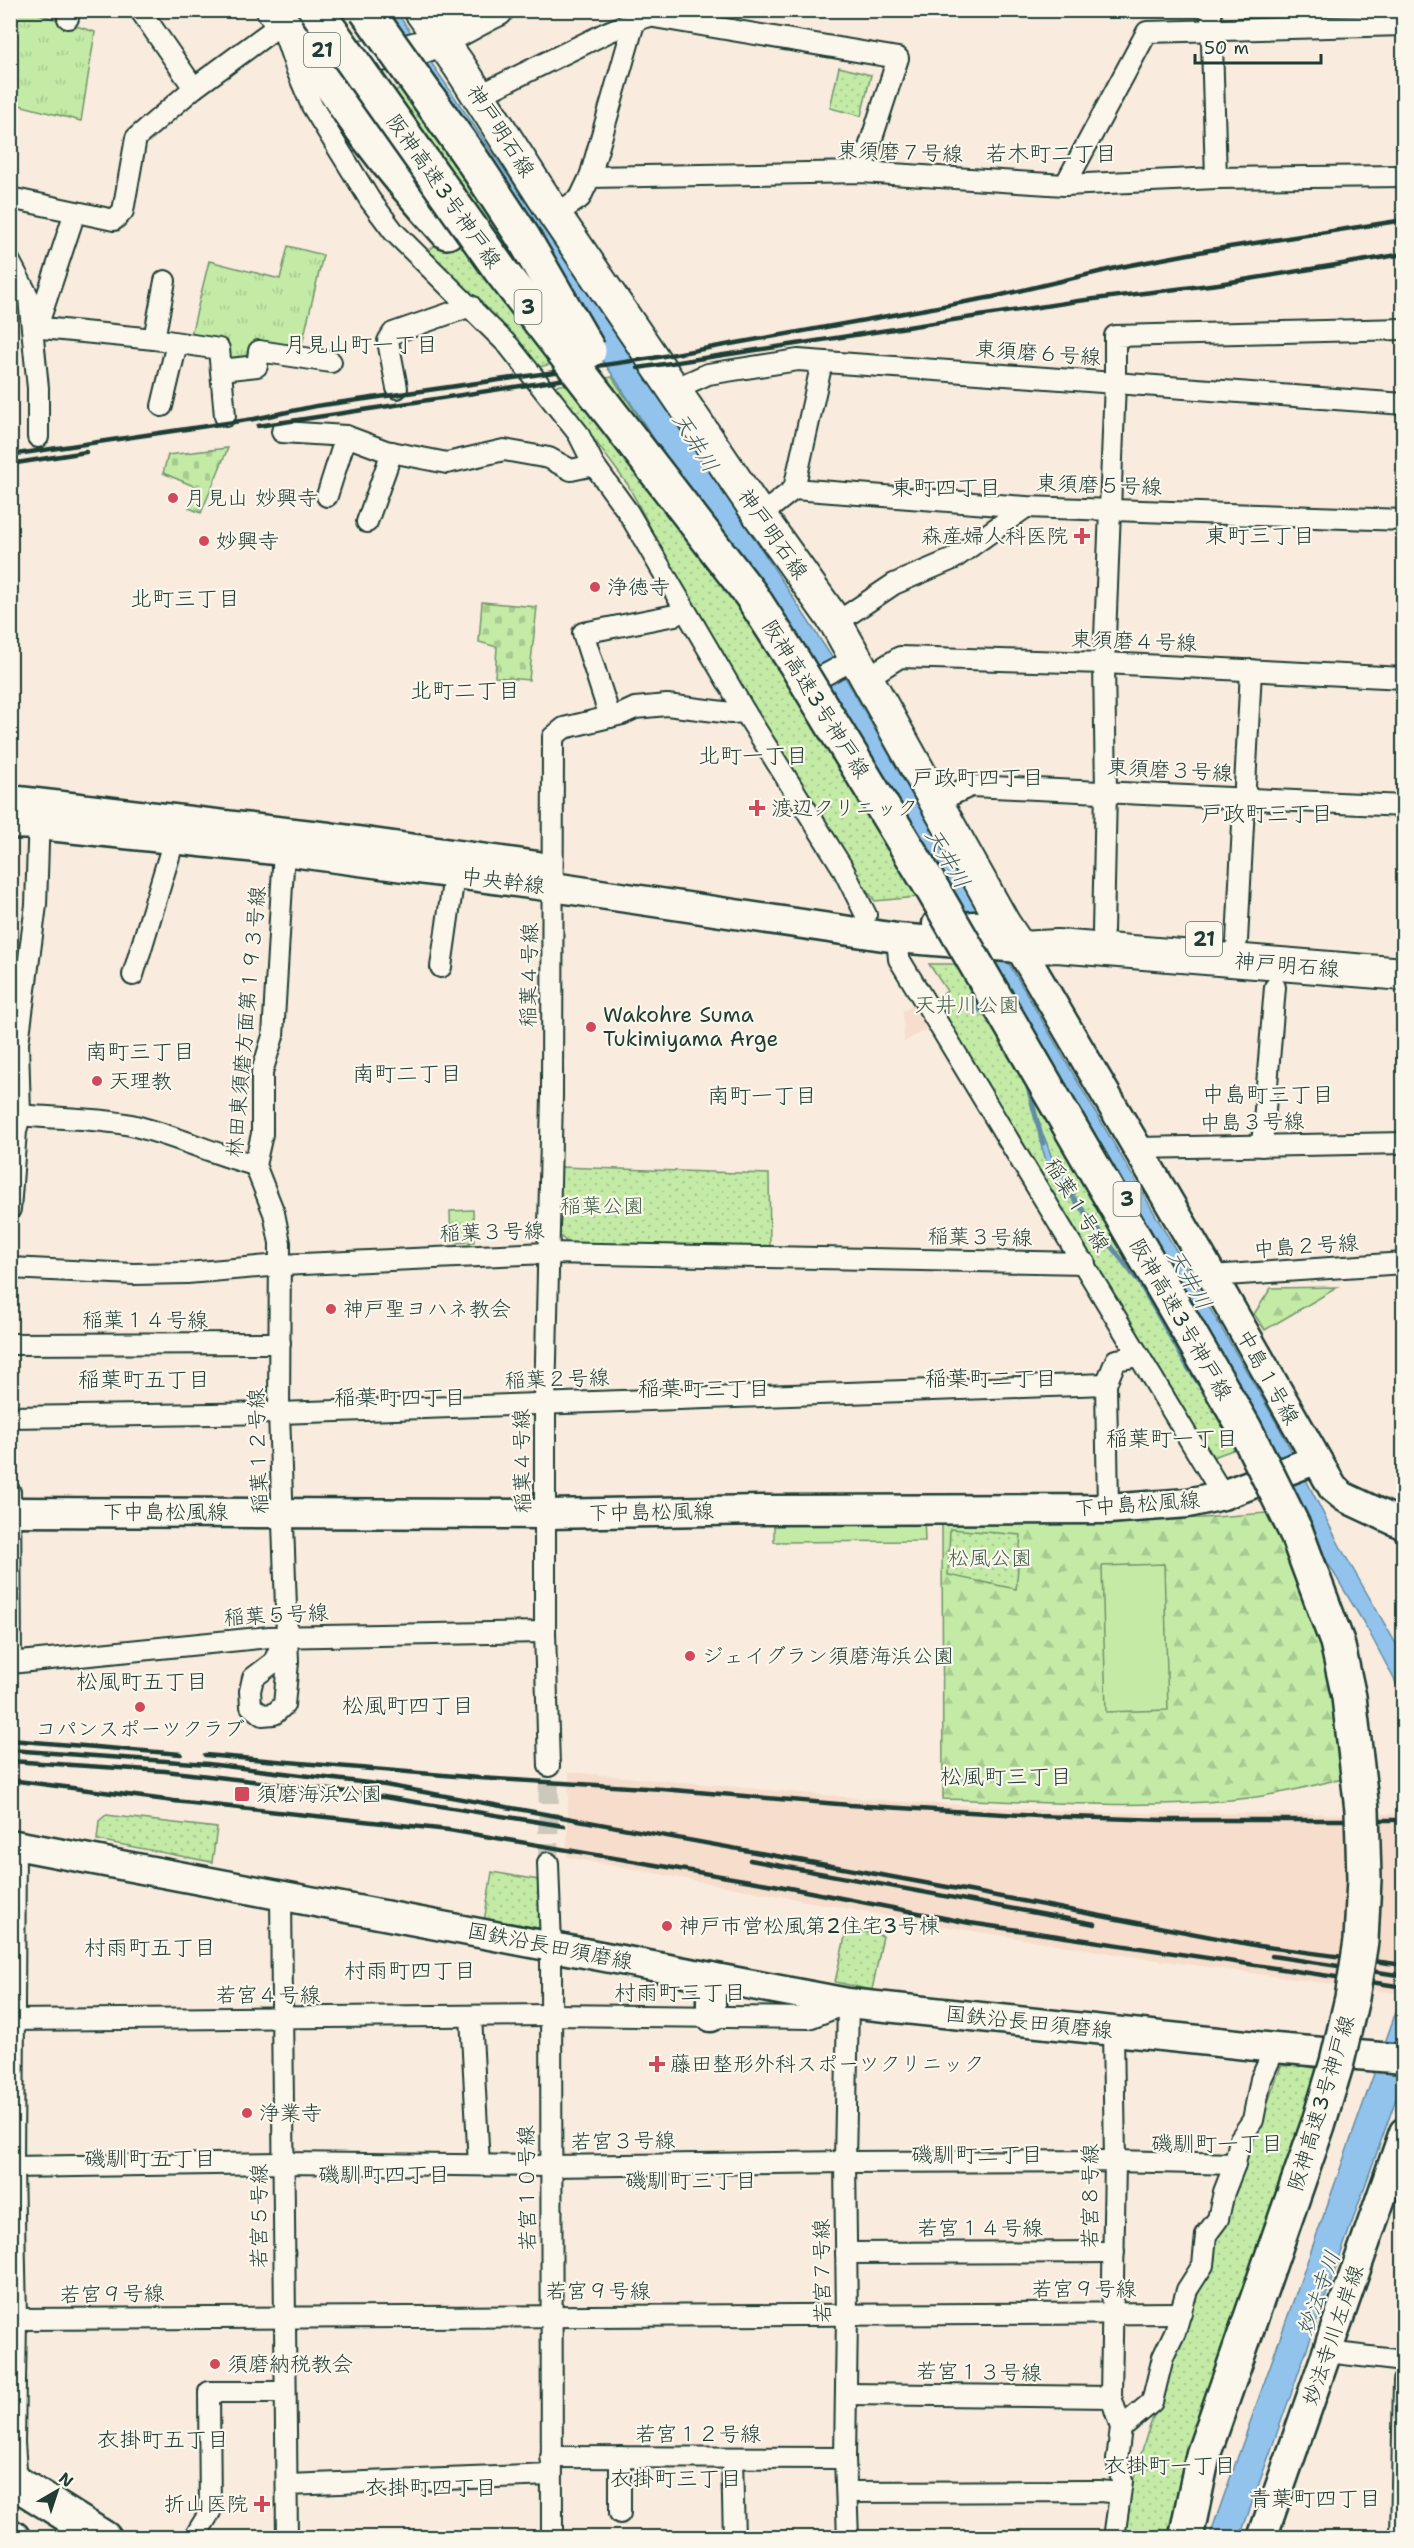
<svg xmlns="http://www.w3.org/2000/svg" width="1414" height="2548" font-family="'Shantell Sans','Klee One',sans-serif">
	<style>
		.built { fill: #f6ddcc }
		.grass { fill: url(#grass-tufts); stroke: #71946d; stroke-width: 1.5 }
		.forest { fill: url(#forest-firs); stroke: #71946d; stroke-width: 1.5 }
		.cemetery { fill: url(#cemetery-stones); stroke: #71946d; stroke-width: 1.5 }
		.park { fill: url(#park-dots); stroke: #71946d; stroke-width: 1.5 }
		.garden { fill: #c3eba6; stroke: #71946d; stroke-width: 1.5 }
		.water { fill: #91c3ed; stroke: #638da3; stroke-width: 1.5 }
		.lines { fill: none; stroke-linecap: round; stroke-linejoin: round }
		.stream { stroke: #638da3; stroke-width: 5 }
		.street-tunnel { stroke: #cdc8bb; stroke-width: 20; stroke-dasharray: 20 10; stroke-linecap: butt }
		.street-casing { stroke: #1f3d34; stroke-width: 24 }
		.secondary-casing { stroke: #1f3d34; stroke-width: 33 }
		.primary-casing { stroke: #1f3d34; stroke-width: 36 }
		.highway-casing { stroke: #1f3d34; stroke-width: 38 }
		.street { stroke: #fbf7ec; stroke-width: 20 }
		.secondary { stroke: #fbf7ec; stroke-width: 28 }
		.primary { stroke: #fbf7ec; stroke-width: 32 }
		.highway { stroke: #fbf7ec; stroke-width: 33 }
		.rail { stroke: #1f3d34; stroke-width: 4.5 }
		.highway-bridge-casing { stroke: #1f3d34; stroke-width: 38; stroke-linecap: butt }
		.highway-bridge { stroke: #fbf7ec; stroke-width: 33 }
		.poi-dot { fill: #d1495b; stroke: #fbf7ec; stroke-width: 2 }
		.labels { text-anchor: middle; stroke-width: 4.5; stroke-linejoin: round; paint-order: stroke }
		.shield { fill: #fbf7ec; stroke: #61756b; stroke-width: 1.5 }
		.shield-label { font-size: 20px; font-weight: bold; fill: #1f3d34 }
		.street-label { font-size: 21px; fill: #1f3d34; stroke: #fbf7ec }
		.poi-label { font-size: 21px; fill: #1f3d34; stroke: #fbf7ec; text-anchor: start }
		.park-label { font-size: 21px; fill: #40604b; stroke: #fbf7ec }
		.neighbourhood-label { font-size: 22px; fill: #1f3d34; stroke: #fbf7ec }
		.water-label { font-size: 22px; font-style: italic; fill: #3c5e62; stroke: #fbf7ec }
	</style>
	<defs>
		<pattern id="grass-tufts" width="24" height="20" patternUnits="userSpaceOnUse" patternTransform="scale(1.5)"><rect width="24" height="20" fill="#c3eba6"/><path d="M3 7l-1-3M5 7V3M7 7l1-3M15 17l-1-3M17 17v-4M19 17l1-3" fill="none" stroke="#a7ca90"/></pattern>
		<pattern id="forest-firs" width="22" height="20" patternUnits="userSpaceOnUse" patternTransform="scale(1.5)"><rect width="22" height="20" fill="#c3eba6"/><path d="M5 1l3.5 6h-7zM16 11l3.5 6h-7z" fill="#a7ca90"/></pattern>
		<pattern id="cemetery-stones" width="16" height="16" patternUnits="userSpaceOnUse" patternTransform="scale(1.5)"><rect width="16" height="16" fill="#c3eba6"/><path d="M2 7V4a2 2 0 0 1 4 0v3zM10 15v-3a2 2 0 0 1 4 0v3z" fill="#a7ca90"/></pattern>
		<pattern id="park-dots" width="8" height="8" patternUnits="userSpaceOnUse" patternTransform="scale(1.5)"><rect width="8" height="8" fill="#c3eba6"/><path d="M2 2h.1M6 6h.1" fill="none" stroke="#a7ca90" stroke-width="1.8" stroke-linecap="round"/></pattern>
	</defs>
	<rect width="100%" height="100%" fill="#f9ebdd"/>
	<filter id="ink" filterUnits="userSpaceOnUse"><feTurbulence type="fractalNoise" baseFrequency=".0167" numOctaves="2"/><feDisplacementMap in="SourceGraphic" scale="12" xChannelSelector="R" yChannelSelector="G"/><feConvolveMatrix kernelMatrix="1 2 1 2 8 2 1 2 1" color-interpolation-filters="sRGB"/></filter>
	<g filter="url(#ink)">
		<g class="built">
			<polygon points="912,1006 926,1029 904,1042 903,1011"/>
			<polygon points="569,1772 900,1802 1102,1813 1403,1814 1403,1994 1136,1957 943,1926 567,1857"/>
		</g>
		<g class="grass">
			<polygon points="11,11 30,11 95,32 81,121 11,103"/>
			<polygon points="288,246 323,255 300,353 226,365 190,339 209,261 280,279"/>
			<polygon points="473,1210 474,1242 451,1243 450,1211"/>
		</g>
		<g class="forest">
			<polygon points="1338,1287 1265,1330 1254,1314 1271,1288"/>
			<path d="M 1267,1513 L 1295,1569 L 1323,1643 L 1348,1777 C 1315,1785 1283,1794 1249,1798 C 1148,1810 1045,1802 943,1799 L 942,1522 L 1202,1518 Z"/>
		</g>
		<g class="cemetery">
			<polygon points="228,448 201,513 189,508 196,487 163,473 168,455"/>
			<polygon points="482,602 537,607 529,680 495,677 497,647 479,642"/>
		</g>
		<g class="park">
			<polygon points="839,67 871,75 861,116 830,108"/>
			<polygon points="407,84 594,355 534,368 428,251 457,228 369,106"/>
			<polygon points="612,377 755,591 939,895 875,901 855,874 690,602 628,485 554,386"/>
			<polygon points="929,964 970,964 1255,1442 1213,1457 936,999 947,991"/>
			<polygon points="560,1167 769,1174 770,1247 569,1244 558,1234"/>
			<polygon points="950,1529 1021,1535 1016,1589 948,1575"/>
			<polygon points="106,1815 217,1828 212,1862 97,1840 99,1821"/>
			<polygon points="492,1872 539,1880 542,1935 484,1922"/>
			<polygon points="847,1928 883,1936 872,1990 835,1982"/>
			<polygon points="1297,2065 1320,2069 1171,2537 1121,2538 1134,2478 1147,2434 1281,2066"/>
		</g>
		<g class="garden">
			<polygon points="924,1514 925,1541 774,1542 774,1515"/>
			<polygon points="1164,1564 1168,1710 1106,1712 1102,1566"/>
		</g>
		<g class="water">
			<polygon points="358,11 396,11 629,353 649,377 846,679 959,878 1279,1427 1342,1550 1403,1656 1403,1696 1368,1630 1256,1443 816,690 614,377"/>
			<polygon points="1044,1136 1053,1161 1075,1194 1070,1198 1047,1164 1039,1137"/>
			<polygon points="1403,1992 1403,2079 1240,2537 1209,2538"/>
		</g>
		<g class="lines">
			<g class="stream">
				<polyline points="975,1006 990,1018"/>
				<polyline points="1026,1080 1043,1143"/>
				<polyline points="1068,1191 1139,1282 1189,1369 1204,1391"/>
			</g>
			<polyline class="street-tunnel" points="548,1863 549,1766"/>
			<defs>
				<g id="street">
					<polyline points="140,10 194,88"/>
					<polyline points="1211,10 1216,178"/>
					<polyline points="68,18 69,10"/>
					<polyline points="478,96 608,32 648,16 898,58 861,172"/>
					<polyline points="590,177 634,23"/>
					<polyline points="1065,185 1147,32 1404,25"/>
					<polyline points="10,198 114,220 123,211 136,138 194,88 281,24 296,68 312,106 370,200 394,232 509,346 578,433 594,465 628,512 745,712 842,867 866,915"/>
					<polyline points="555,215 580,198 590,177 861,172 1065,185 1216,178 1404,176"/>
					<polyline points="10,262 29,298 38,388 38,437"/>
					<polyline points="32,327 154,339 219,349 225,416"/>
					<polyline points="37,327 75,212"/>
					<polyline points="154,339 165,281"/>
					<polyline points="221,370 257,366 259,351 331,362"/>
					<polyline points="397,388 388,341 393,333 471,306"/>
					<polyline points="674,389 708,374 798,360 1404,404"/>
					<polyline points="162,406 177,343"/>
					<polyline points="282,432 346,436 386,451 447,463 504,450 549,458 571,470 594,465"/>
					<polyline points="794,489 1026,507 1404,520"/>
					<polyline points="327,496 346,436"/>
					<polyline points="760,516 794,489 822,362"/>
					<polyline points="367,522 392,452"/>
					<polyline points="836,623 894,584 953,559 1026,507"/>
					<polyline points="868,677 900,657 1104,663 1404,678"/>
					<polyline points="810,683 847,663"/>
					<polyline points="610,717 583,633 675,615 684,609"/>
					<polyline points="938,801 971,786 1404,806"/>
					<polyline points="284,851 273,1036 262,1072 262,1134 255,1165 274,1213 280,1243 279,1413 288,1662 284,1705 274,1714 262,1715 251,1706 250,1691 253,1678 274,1662 285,1636"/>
					<polyline points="1103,931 1106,791 1104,663 1115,382 1115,336 1404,329"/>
					<polyline points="897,938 899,959 1223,1495"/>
					<polyline points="1237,941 1251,670"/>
					<polyline points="441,967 454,875"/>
					<polyline points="133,975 174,840"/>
					<path d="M 10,1114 C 51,1119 91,1117 131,1125 C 174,1135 213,1154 255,1165"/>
					<polyline points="1262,1146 1275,987"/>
					<polyline points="1137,1148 1404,1143"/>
					<polyline points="10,1209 16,1131 20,1115 18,1043 36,905 39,814"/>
					<polyline points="10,1268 134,1274 187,1273 281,1265 547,1253 1085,1263"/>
					<polyline points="1211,1276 1404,1263"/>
					<polyline points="10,1344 280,1343"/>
					<polyline points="10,1417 279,1413 1106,1384"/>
					<polyline points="10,1492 11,1663"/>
					<polyline points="1108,1509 1106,1384 1116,1360 1139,1356"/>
					<polyline points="10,1663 269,1637 545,1632"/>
					<polyline points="549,1766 545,1632 545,1403 552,1096 553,737 564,728 622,714 635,708 667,705 731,713 745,712"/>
					<polyline points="15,1845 13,2167 16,2319 14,2443 17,2483"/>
					<polyline points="548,1863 551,1946 552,2538"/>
					<polyline points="281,1894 287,2538"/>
					<polyline points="471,2016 479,2165"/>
					<polyline points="10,2020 551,2015 809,2018 848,2003 845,2162 847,2315 845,2458 848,2538"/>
					<polyline points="1113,2031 1115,2161 1111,2397 1121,2428 1117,2460 1122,2481 1114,2538"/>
					<polyline points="10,2167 282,2163 550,2166 845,2162 1115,2161 1235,2164"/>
					<polyline points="846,2253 1114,2252"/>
					<polyline points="16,2319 1181,2313"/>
					<polyline points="1327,2352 1404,2361"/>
					<polyline points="846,2394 1111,2397"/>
					<polyline points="1121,2428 1152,2402 1163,2357 1175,2332 1187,2290 1203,2265 1206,2235 1218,2219 1224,2192 1235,2164 1240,2139 1253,2120 1261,2079 1275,2048"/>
					<polyline points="551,2457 845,2458"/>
					<polyline points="732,2458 734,2538"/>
					<polyline points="287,2485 551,2475"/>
					<polyline points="848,2492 1100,2491 1119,2493"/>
					<polyline points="620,2513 620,2457"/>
					<polyline points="194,2538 210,2512 209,2392 285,2392"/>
					<polyline points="1401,2538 1404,2381"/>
				</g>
				<g id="secondary">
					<polyline points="10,800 329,837 538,866"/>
					<polyline points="10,824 39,825 284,851 553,887 897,938 1020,948 1203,1260 1333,1488 1344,1497 1404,1525"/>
					<polyline points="937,924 960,927 1004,924"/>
					<polyline points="10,1512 547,1514 762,1510 1108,1509 1188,1503 1223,1495 1315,1460"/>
					<polyline points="10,1844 848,2003 1275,2048 1404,2059"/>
					<polyline points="711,2017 711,1977"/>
					<polyline points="1262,2538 1404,2132"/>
				</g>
				<g id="primary">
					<path d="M 273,10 C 286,31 310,51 335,55 C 357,60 401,53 422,47 C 448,38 473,21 497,10"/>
					<polyline points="420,10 460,67 555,215 760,516 836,623 1004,924 1020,948 1057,946 1404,974"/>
				</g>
				<g id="highway">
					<path d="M 304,42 C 344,110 394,174 447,232"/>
					<polyline points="10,2479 104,2538"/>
					<polyline points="10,2536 13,2538"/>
				</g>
			</defs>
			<use href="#street" class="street-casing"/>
			<use href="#secondary" class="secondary-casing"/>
			<use href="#primary" class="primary-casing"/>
			<use href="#highway" class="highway-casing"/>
			<use href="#street" class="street"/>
			<use href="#secondary" class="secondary"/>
			<use href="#primary" class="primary"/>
			<use href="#highway" class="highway"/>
			<g class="rail">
				<polyline points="638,368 1078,301 1218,284 1404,254"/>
				<polyline points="258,426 573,378"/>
				<polyline points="10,455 254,419 316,406 653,358 993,297 1120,267 1210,250 1404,220"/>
				<polyline points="10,464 86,452"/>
				<polyline points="10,1740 181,1754"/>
				<polyline points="10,1750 208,1764 385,1785 975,1892 1259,1946 1404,1965"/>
				<polyline points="205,1755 479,1778 662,1789 850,1805 1038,1816 1164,1820 1404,1820"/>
				<polyline points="10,1761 165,1771 365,1794 564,1826"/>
				<polyline points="10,1780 174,1801 449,1830 774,1885 970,1923 1404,1987"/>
				<polyline points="750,1860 1095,1924"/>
				<polyline points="1272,1956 1404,1976"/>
			</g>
			<defs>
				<g id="highway-bridge">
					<polyline points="316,10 501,271 751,595 795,663 933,890 1245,1429 1296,1532 1337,1642 1349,1697 1362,1810 1364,1879 1361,1941 1352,1998 1337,2062 1318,2125 1203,2455 1186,2538"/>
					<polyline points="366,10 471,158 523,237 589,351"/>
				</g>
			</defs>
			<use href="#highway-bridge" class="highway-bridge-casing"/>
			<use href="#highway-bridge" class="highway-bridge"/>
		</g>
	</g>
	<g class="poi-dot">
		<circle cx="173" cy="498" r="6"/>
		<path d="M1079 527h6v6h6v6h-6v6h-6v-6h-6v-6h6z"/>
		<circle cx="204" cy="541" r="6"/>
		<circle cx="595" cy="587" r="6"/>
		<path d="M754 799h6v6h6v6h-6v6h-6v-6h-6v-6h6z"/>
		<circle cx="591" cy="1027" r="6"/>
		<circle cx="97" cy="1081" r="6"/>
		<circle cx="331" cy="1309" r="6"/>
		<circle cx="690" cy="1656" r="6"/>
		<circle cx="140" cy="1707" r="6"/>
		<rect x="234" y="1786" width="16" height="16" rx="3"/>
		<circle cx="667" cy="1926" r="6"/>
		<path d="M654 2055h6v6h6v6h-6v6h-6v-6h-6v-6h6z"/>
		<circle cx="247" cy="2113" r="6"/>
		<circle cx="215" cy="2364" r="6"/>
		<path d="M259 2495h6v6h6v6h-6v6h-6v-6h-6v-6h6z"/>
	</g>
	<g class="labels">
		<g class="shield">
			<rect x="304" y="33" width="36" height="34" rx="4.5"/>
			<rect x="514.5" y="290" width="27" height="34" rx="4.5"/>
			<rect x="1186" y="922" width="36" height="34" rx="4.5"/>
			<rect x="1113.5" y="1182" width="27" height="34" rx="4.5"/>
		</g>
		<g class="shield-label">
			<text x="322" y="57">21</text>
			<text x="528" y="314">3</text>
			<text x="1204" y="946">21</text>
			<text x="1127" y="1206">3</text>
		</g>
		<g class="street-label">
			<text transform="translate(501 131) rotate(57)" y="7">神戸明石線</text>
			<text transform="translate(900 152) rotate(2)" y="7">東須磨７号線</text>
			<text transform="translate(444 191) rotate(55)" y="7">阪神高速3号神戸線</text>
			<text transform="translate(1038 353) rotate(4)" y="7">東須磨６号線</text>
			<text transform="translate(1099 485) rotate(2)" y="7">東須磨５号線</text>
			<text transform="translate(773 534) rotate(55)" y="7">神戸明石線</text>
			<text transform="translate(1134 641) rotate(2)" y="7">東須磨４号線</text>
			<text transform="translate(816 699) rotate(58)" y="7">阪神高速3号神戸線</text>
			<text transform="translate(1170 770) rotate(3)" y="7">東須磨３号線</text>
			<text transform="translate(503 881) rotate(7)" y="7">中央幹線</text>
			<text transform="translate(1287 965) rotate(5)" y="7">神戸明石線</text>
			<text transform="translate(529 975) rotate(-89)" y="7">稲葉４号線</text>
			<text transform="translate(246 1022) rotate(-85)" y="7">林田東須磨方面第１９３号線</text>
			<text transform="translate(1252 1122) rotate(-1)" y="7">中島３号線</text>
			<text transform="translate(1077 1205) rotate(59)" y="7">稲葉１号線</text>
			<text transform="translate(492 1232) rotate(-2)" y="7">稲葉３号線</text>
			<text transform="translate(980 1237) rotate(1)" y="7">稲葉３号線</text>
			<text transform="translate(1306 1246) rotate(-4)" y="7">中島２号線</text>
			<text transform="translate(1181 1319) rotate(60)" y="7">阪神高速3号神戸線</text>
			<text x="145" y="1327">稲葉１４号線</text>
			<text transform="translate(1268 1377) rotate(61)" y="7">中島１号線</text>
			<text transform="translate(557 1379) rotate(-2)" y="7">稲葉２号線</text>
			<text transform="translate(258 1451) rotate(-92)" y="7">稲葉１２号線</text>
			<text transform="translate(522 1461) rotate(-91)" y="7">稲葉４号線</text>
			<text transform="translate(1137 1504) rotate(-4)" y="7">下中島松風線</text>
			<text x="165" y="1519">下中島松風線</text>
			<text transform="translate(651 1512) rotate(-1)" y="7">下中島松風線</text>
			<text transform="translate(276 1615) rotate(-3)" y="7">稲葉５号線</text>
			<text transform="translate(550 1946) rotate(11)" y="7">国鉄沿長田須磨線</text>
			<text x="268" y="2002">若宮４号線</text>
			<text transform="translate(1029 2022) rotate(6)" y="7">国鉄沿長田須磨線</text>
			<text transform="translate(1321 2103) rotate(-73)" y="7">阪神高速3号神戸線</text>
			<text transform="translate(623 2141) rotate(-1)" y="7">若宮３号線</text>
			<text transform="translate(527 2188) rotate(-91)" y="7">若宮１０号線</text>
			<text transform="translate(1090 2196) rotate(-90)" y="7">若宮８号線</text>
			<text transform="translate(259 2216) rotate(-90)" y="7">若宮５号線</text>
			<text x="980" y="2235">若宮１４号線</text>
			<text transform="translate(822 2271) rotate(-91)" y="7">若宮７号線</text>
			<text x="1084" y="2296">若宮９号線</text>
			<text x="598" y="2298">若宮９号線</text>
			<text transform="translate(112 2294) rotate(-1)" y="7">若宮９号線</text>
			<text transform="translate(1333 2335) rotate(-71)" y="7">妙法寺川左岸線</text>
			<text transform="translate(979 2372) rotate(1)" y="7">若宮１３号線</text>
			<text x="698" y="2441">若宮１２号線</text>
		</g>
		<g class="poi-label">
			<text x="185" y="505">月見山 妙興寺</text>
			<text x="1068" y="543" text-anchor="end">森産婦人科医院</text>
			<text x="216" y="548">妙興寺</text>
			<text x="607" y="594">浄徳寺</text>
			<text x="771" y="815">渡辺クリニック</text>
			<text x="603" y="1022">Wakohre Suma<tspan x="603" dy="24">Tukimiyama Arge</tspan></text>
			<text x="109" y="1088">天理教</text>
			<text x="343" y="1316">神戸聖ヨハネ教会</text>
			<text x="702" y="1663">ジェイグラン須磨海浜公園</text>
			<text x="140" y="1736" text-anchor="middle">コパンスポーツクラブ</text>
			<text x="256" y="1801">須磨海浜公園</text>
			<text x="679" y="1933">神戸市営松風第2住宅3号棟</text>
			<text x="670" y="2071">藤田整形外科スポーツクリニック</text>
			<text x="259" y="2120">浄業寺</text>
			<text x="227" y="2371">須磨納税教会</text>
			<text x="248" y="2511" text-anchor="end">折山医院</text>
		</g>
		<g class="park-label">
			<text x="967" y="1012">天井川公園</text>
			<text x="602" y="1213">稲葉公園</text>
			<text x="990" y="1565">松風公園</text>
		</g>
		<g class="neighbourhood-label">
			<text x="1051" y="161">若木町二丁目</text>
			<text x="361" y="352">月見山町一丁目</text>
			<text x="946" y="495">東町四丁目</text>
			<text x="1260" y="543">東町三丁目</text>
			<text x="185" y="606">北町三丁目</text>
			<text x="465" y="698">北町二丁目</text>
			<text x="753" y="763">北町一丁目</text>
			<text x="978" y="785">戸政町四丁目</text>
			<text x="1267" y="821">戸政町三丁目</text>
			<text x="140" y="1059">南町三丁目</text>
			<text x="407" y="1081">南町二丁目</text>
			<text x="1268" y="1102">中島町三丁目</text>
			<text x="762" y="1103">南町一丁目</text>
			<text x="991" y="1386">稲葉町二丁目</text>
			<text x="144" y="1387">稲葉町五丁目</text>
			<text x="704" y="1396">稲葉町三丁目</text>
			<text x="400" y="1405">稲葉町四丁目</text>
			<text x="1172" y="1446">稲葉町一丁目</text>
			<text x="142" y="1689">松風町五丁目</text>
			<text x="408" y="1713">松風町四丁目</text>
			<text x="1006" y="1784">松風町三丁目</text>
			<text x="150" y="1955">村雨町五丁目</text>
			<text x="410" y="1978">村雨町四丁目</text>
			<text x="680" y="2000">村雨町三丁目</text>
			<text x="1217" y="2151">磯馴町一丁目</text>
			<text x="977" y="2162">磯馴町二丁目</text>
			<text x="150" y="2166">磯馴町五丁目</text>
			<text x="384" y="2182">磯馴町四丁目</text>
			<text x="691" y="2188">磯馴町三丁目</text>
			<text x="163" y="2447">衣掛町五丁目</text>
			<text x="1170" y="2473">衣掛町一丁目</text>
			<text x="676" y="2486">衣掛町三丁目</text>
			<text x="431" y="2495">衣掛町四丁目</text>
			<text x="1315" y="2506">青葉町四丁目</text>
		</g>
		<g class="water-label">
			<text transform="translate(696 442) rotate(58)" y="8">天井川</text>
			<text transform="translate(948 858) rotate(59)" y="8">天井川</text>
			<text transform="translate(1190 1279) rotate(60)" y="8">天井川</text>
			<text transform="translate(1318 2293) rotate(-70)" y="8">妙法寺川</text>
		</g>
	</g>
	<rect width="1414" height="2548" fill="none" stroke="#fbf7ec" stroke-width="36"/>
	<rect x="18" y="18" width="1378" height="2512" fill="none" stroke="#1f3d34" stroke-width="2" filter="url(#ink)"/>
	<g transform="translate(57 2491) rotate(39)" stroke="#fbf7ec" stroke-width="4.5" paint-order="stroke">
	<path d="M0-4.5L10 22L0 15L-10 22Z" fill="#1f3d34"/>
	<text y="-9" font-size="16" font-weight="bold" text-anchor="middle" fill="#1f3d34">N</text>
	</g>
	<path d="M1195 54v9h126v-9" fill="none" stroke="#1f3d34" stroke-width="3"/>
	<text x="1204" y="54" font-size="18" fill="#1f3d34" stroke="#fbf7ec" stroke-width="4.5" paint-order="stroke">50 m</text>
</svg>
